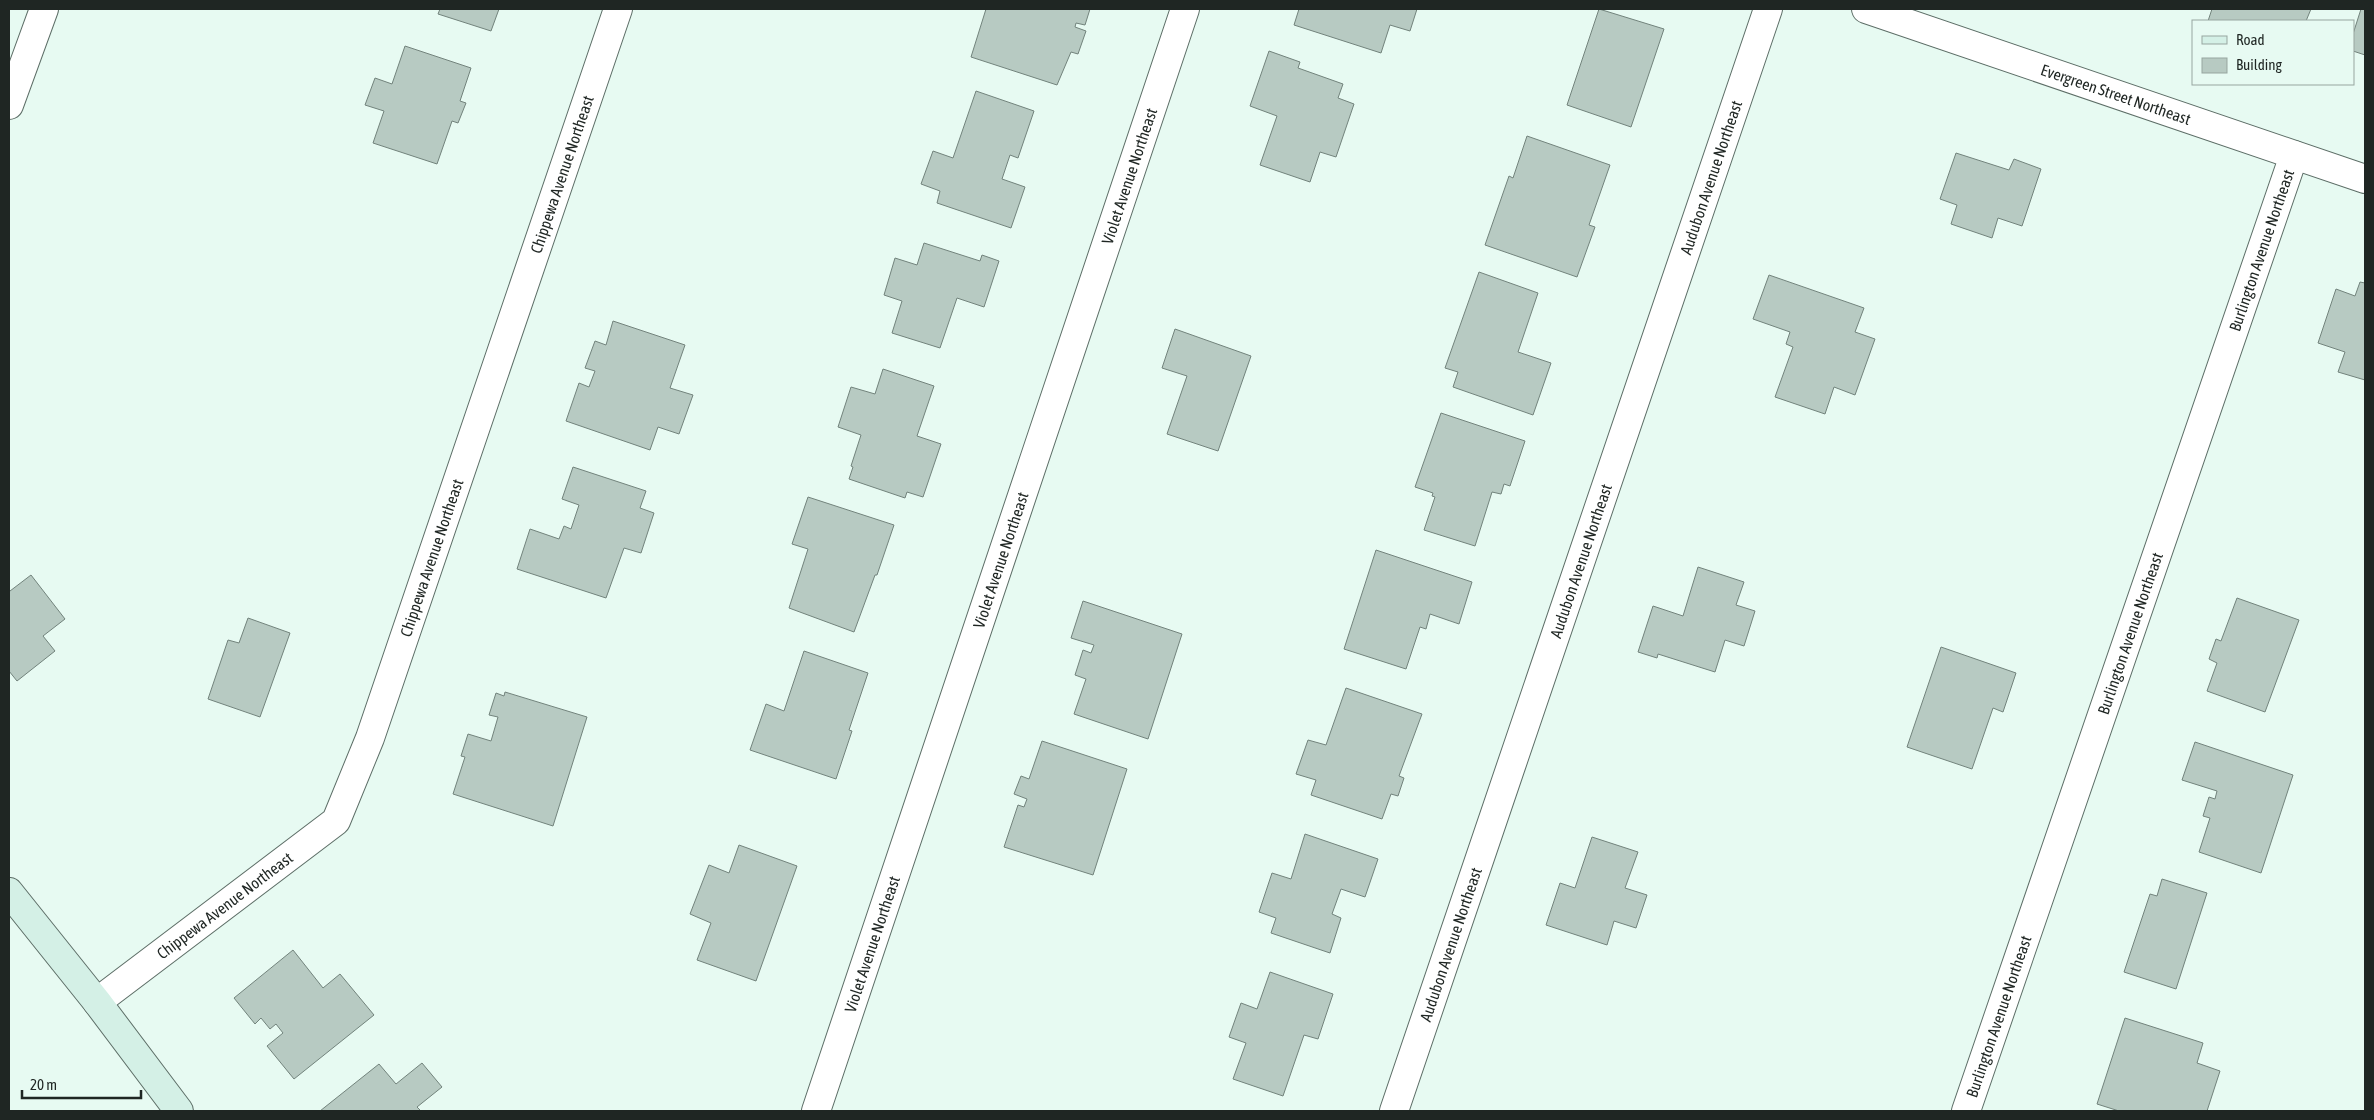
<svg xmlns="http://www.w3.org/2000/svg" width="2374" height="1120" font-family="'Asap Condensed',sans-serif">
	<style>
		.building { fill: #b7cac2; stroke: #72837c }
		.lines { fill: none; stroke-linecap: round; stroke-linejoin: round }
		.street-casing { stroke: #5d6e67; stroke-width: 30 }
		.secondary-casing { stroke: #5d6e67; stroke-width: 30 }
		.street { stroke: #fff; stroke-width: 28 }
		.secondary { stroke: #d4f0e6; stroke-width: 28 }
		.labels { text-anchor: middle; stroke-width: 4; stroke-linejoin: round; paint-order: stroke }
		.street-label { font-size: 16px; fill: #1f2623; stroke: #e7faf2 }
	</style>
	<rect width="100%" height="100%" fill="#e7faf2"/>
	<g class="building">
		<polygon points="440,9 499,9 491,31 438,14"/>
		<polygon points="986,9 1090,9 1085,25 1076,23 1075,27 1086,31 1078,54 1071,52 1057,85 971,57"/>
		<polygon points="1299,9 1417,9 1410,31 1390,25 1381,53 1294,25"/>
		<polygon points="1599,9 1664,29 1631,127 1567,105"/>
		<polygon points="2212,9 2311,9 2306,21 2208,21"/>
		<polygon points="2361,9 2365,9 2365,55 2353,51 2353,34"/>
		<polygon points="405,46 471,68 460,101 466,103 458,123 452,121 437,164 373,143 384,111 365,105 375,78 392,84"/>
		<polygon points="1269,51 1300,62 1298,68 1343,84 1338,98 1354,104 1336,157 1320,152 1310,182 1260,165 1277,116 1250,106"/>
		<polygon points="976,91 1034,111 1018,158 1010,155 1002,179 1025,187 1011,228 937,203 940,191 921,184 933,151 953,158"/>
		<polygon points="1527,136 1610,165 1589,225 1595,227 1577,277 1485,245 1509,176 1513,178"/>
		<polygon points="1956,153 2009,170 2014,159 2041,169 2022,226 1998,218 1992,238 1951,224 1957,205 1940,199"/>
		<polygon points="924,243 980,261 982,255 999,261 984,307 957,298 940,348 892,333 902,301 884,295 895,258 917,265"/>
		<polygon points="1479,272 1538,293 1518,352 1551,363 1533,415 1453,387 1458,372 1445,368"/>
		<polygon points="1769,275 1864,308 1855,332 1875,339 1855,395 1834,387 1825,414 1775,397 1793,347 1786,344 1790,332 1753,319"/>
		<polygon points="2360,282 2365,283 2365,380 2338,372 2345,352 2318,343 2336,289 2355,296"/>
		<polygon points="613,321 685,345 670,388 693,395 679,434 658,427 650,450 566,421 579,383 589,387 595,371 585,368 595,341 606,345"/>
		<polygon points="1175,329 1251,356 1218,451 1167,434 1187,376 1162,368"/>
		<polygon points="883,369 934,386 917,436 941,444 923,497 907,492 905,498 849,479 853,467 851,466 861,435 838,427 851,387 875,394"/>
		<polygon points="1441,413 1525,441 1510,486 1504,484 1501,494 1492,492 1475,546 1424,530 1435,497 1432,496 1433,493 1415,487"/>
		<polygon points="573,467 646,491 640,508 654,513 641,553 624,548 606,598 517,569 530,529 559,539 564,526 571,529 579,505 562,499"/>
		<polygon points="808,497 894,525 877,575 875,575 854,632 789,608 808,549 792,544"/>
		<polygon points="1376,550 1472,582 1459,624 1430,614 1426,629 1420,627 1406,669 1344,649"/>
		<polygon points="1698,567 1744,582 1736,605 1755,611 1744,646 1725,640 1715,672 1658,654 1657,658 1638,652 1653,606 1683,616"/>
		<polygon points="31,575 65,619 43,636 55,651 17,681 9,671 9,589 10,591"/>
		<polygon points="2237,598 2299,620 2265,712 2207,691 2217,663 2209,659 2216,639 2221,641"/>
		<polygon points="1083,601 1182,634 1148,739 1074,714 1086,679 1075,675 1083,650 1091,653 1094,645 1071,638"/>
		<polygon points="248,618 290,633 260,717 208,699 228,640 239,643"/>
		<polygon points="1941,647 2016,673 2003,712 1993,708 1972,769 1907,747"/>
		<polygon points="804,651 868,673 849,730 852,731 836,779 750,750 766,704 784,711"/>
		<polygon points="1346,688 1422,714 1399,776 1404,778 1398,796 1391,794 1382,819 1311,795 1316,780 1296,774 1308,740 1326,745"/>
		<polygon points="505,692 587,717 553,826 453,794 465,757 461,756 468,734 491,741 498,717 489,715 496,693 504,696"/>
		<polygon points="1042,741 1127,769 1093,875 1004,847 1018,805 1024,807 1027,799 1014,794 1021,776 1029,779"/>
		<polygon points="2195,742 2293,775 2261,873 2199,852 2210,818 2203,816 2209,797 2215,799 2217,791 2182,780"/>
		<polygon points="1305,834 1378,859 1365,897 1341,889 1332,914 1341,918 1330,953 1271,933 1276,918 1259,912 1272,873 1291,879"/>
		<polygon points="1592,837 1638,852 1625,888 1647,895 1636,928 1614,921 1607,945 1546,925 1560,883 1575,888"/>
		<polygon points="739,845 797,866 756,981 697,960 711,923 690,914 709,865 729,873"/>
		<polygon points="2162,879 2207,893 2176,989 2124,972 2150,894 2157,896"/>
		<polygon points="293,950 323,988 340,974 374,1015 294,1079 267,1046 283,1033 276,1024 270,1029 261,1018 255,1024 234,998"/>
		<polygon points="1270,972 1333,994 1318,1039 1304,1035 1283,1096 1233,1079 1246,1043 1229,1037 1241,1003 1257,1009"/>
		<polygon points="2125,1018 2203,1043 2197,1063 2220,1071 2207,1111 2119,1111 2097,1104"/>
		<polygon points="422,1063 442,1087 417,1107 421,1111 320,1111 379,1064 396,1084"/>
	</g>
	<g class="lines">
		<defs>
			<g id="street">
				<path id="s1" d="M 1866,9 L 2365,179"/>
				<polyline points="9,105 44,9"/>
				<path id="s2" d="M 97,1002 L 336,821 L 370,738 L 618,9"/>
				<path id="s3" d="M 816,1111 L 1185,9"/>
				<path id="s4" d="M 1394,1111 L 1768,9"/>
				<path id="s5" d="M 1966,1111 L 2294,155"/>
			</g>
			<polyline id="secondary" points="9,892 97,1002 179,1111"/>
		</defs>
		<use href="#street" class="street-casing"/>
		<use href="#secondary" class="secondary-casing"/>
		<use href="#street" class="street"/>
		<use href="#secondary" class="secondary"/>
	</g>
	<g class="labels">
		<g class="street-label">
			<text dy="6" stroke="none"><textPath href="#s1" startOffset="264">Evergreen Street Northeast</textPath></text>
			<text dy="6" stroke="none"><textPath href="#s2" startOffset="985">Chippewa Avenue Northeast</textPath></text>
			<text dy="6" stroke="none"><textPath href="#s3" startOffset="986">Violet Avenue Northeast</textPath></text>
			<text dy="6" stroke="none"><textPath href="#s4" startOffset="986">Audubon Avenue Northeast</textPath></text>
			<text dy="6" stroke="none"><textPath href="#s5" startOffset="910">Burlington Avenue Northeast</textPath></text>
			<text dy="6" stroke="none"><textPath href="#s2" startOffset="580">Chippewa Avenue Northeast</textPath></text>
			<text dy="6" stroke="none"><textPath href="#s3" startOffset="581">Violet Avenue Northeast</textPath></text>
			<text dy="6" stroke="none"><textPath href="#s4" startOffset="581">Audubon Avenue Northeast</textPath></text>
			<text dy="6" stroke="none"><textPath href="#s5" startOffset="505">Burlington Avenue Northeast</textPath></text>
			<text dy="6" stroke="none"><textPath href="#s2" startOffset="160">Chippewa Avenue Northeast</textPath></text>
			<text dy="6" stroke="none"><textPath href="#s3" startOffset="176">Violet Avenue Northeast</textPath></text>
			<text dy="6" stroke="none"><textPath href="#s4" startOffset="176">Audubon Avenue Northeast</textPath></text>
			<text dy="6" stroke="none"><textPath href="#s5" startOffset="100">Burlington Avenue Northeast</textPath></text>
		</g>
	</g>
	<rect width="2374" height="1120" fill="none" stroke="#1f2623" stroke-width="20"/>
	<rect x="2192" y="20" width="162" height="65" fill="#e7faf2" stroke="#97a59f"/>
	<rect x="2202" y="36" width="25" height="8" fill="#d4f0e6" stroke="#97a59f"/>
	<text x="2236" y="45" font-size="15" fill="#1f2623">Road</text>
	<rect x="2202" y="58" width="25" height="15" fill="#b7cac2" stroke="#97a59f"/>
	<text x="2236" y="70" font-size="15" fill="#1f2623">Building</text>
	<path d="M22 1090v8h119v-8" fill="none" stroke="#1f2623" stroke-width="2.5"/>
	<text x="30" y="1090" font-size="15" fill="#1f2623" stroke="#e7faf2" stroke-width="4" paint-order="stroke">20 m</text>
</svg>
